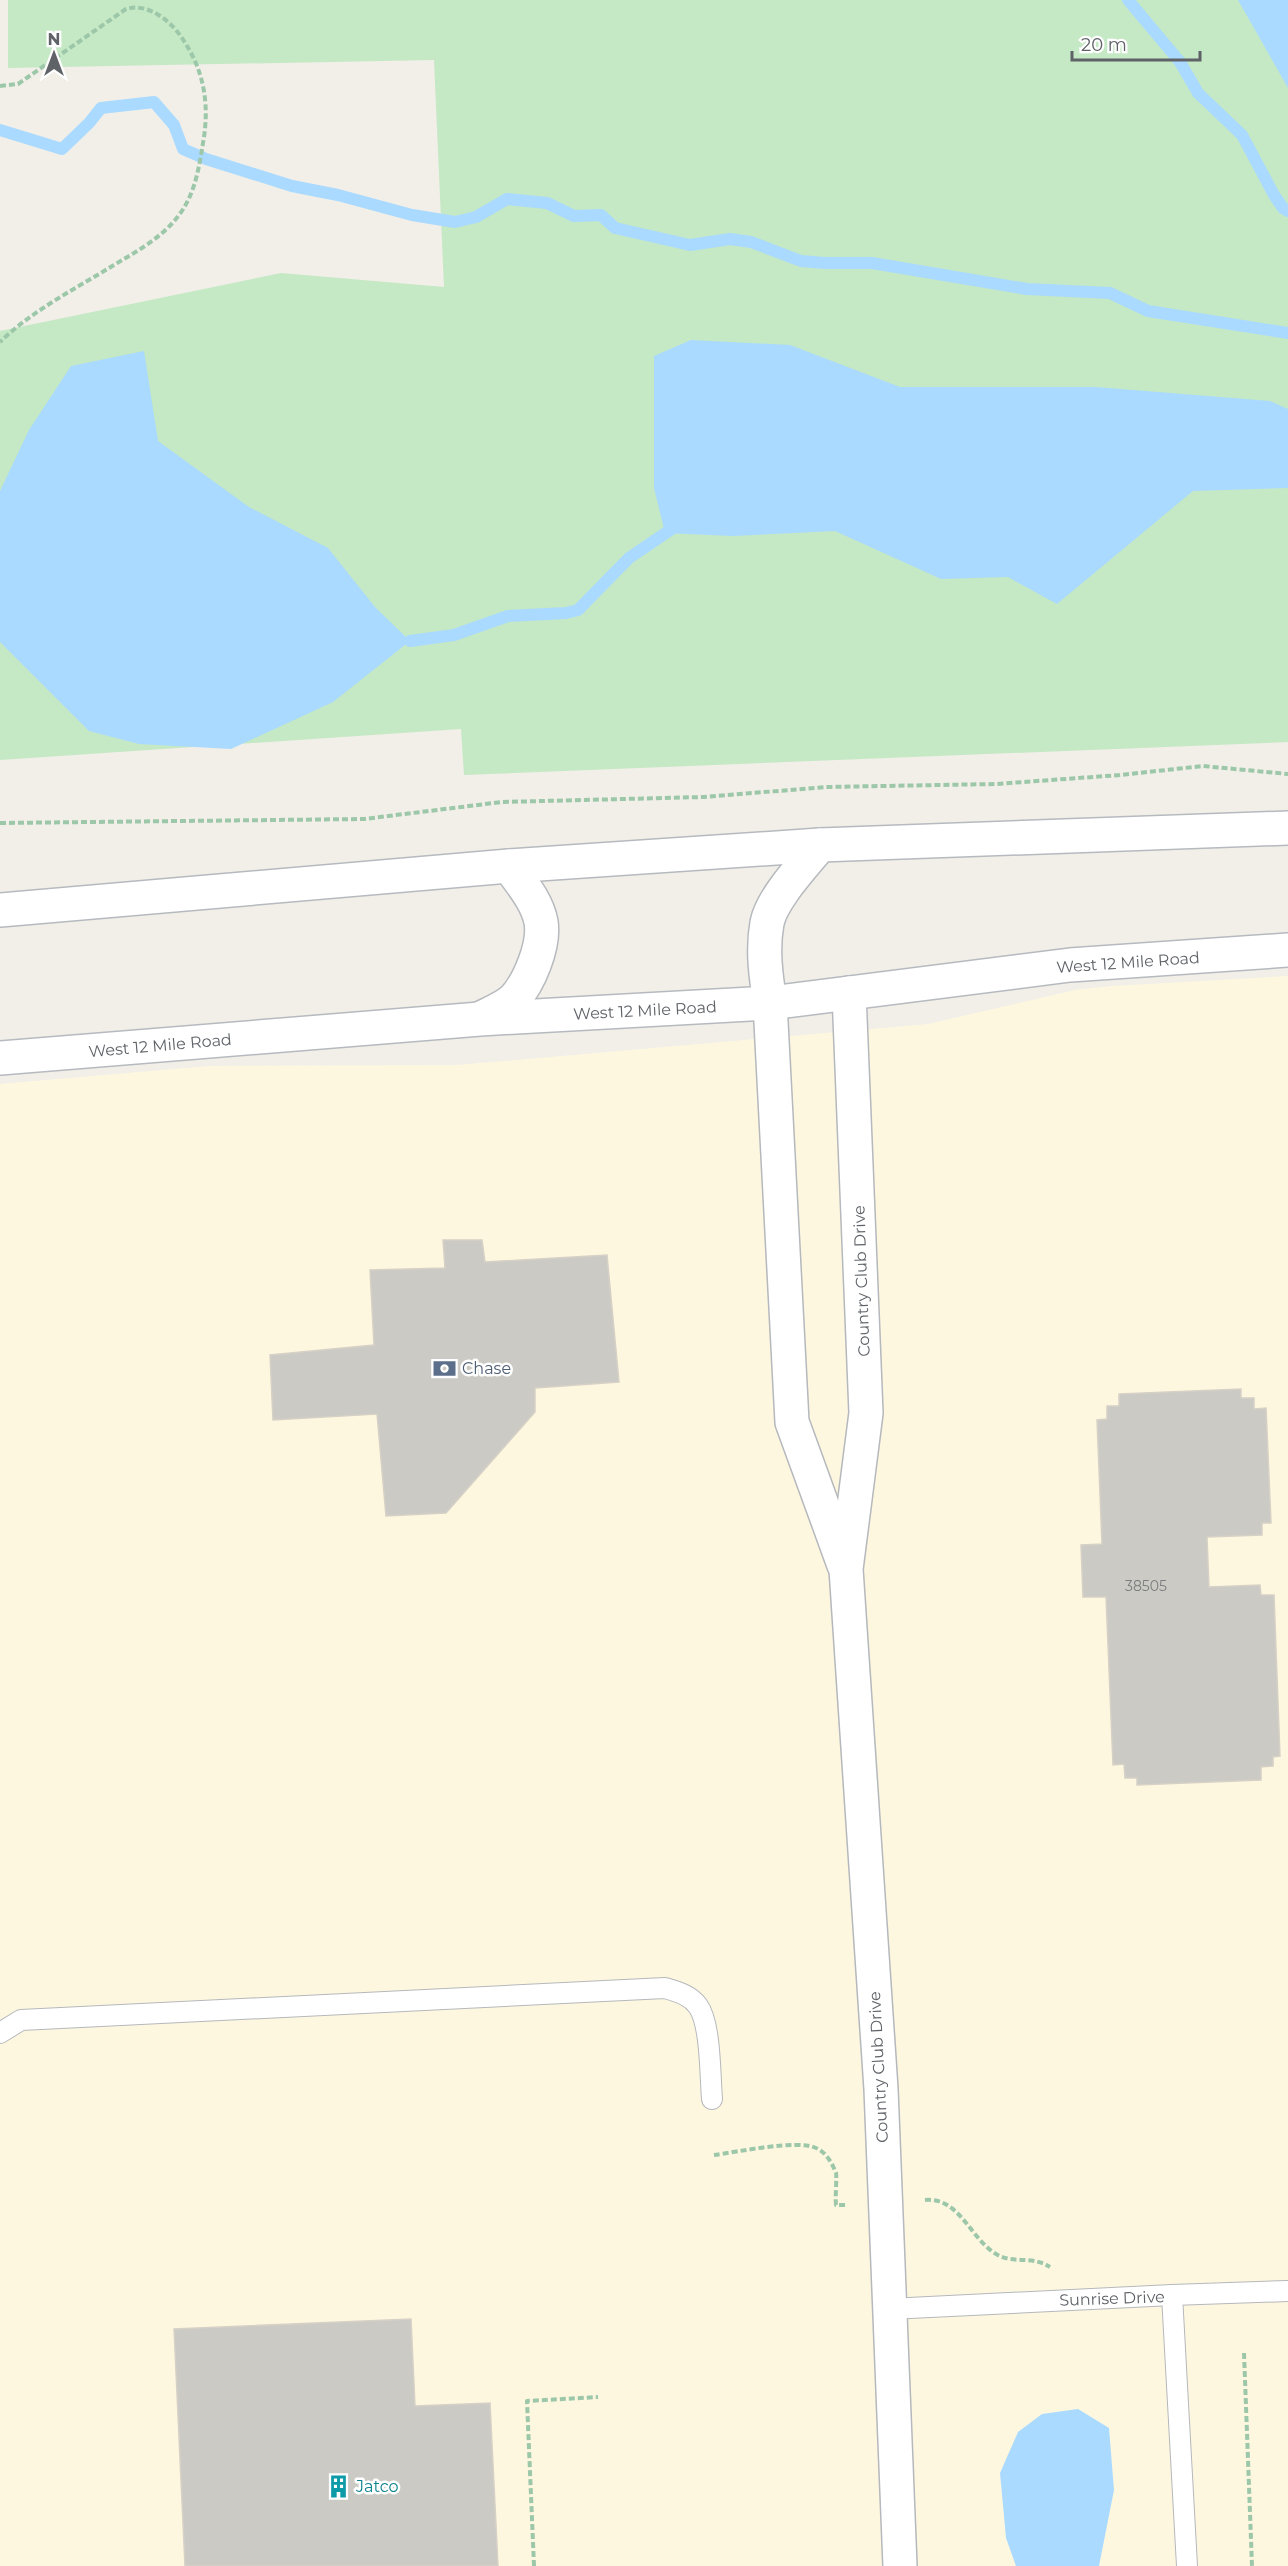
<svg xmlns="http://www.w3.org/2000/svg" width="1288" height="2566" font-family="Montserrat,sans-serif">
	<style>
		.commercial { fill: #fef7e0 }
		.green { fill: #c5e8c5 }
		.water { fill: #aadaff }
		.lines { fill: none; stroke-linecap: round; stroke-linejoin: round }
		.stream { stroke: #aadaff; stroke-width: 12 }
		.building { fill: #cccac5; stroke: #d6d1c6; stroke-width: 1.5 }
		.lane-casing { stroke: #b5b8bc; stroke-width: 22 }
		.street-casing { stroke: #b5b8bc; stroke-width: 36 }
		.secondary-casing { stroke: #b6babf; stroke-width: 36 }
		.path { stroke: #9cc7a9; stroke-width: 4; stroke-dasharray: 6 3; stroke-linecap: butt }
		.lane { stroke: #fff; stroke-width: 20 }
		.street { stroke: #fff; stroke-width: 33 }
		.secondary { stroke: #fff; stroke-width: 33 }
		.labels { text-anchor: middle; stroke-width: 5; stroke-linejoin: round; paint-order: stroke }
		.number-label { font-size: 14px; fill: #7a7d7f }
		.street-label { font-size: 16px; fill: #5f6368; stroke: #fff }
		.service-label { font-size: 16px; fill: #4e5e75; stroke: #fff; text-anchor: start }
		.culture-label { font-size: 16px; fill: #0d838f; stroke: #fff; text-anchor: start }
	</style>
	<rect width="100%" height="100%" fill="#f1efe8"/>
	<polygon class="commercial" points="1288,976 1288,2566 0,2566 0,1084 209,1066 457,1065 528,1059 928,1024 1075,990 1112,986"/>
	<polygon class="green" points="8,0 1288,0 1288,742 464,775 461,729 0,760 0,331 281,273 444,287 434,60 8,68"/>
	<g class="water">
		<polygon points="1238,0 1288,0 1288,88"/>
		<polygon points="691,340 790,345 900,387 1096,387 1270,401 1288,409 1288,488 1193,491 1057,604 1008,577 941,579 835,531 733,536 665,533 654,488 654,356"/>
		<polygon points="144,351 158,441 249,507 328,548 375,607 410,641 333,702 231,749 139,744 89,731 0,642 0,491 29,430 71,366"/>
		<polygon points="1078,2409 1109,2428 1114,2490 1099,2566 1016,2566 1006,2538 1000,2473 1018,2432 1042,2414"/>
	</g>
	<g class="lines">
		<g class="stream">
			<polyline points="1128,0 1180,62 1198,93 1242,135 1274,195 1283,208 1288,211"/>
			<polyline points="0,130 62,149 89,123 101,108 154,102 174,125 183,149 206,159 292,186 338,195 412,215 455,222 476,217 507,199 547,203 574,216 601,215 615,228 690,245 730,239 751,242 801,261 825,263 872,263 1027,289 1110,293 1148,311 1288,333"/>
			<polyline points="410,641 454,635 508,616 566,613 578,610 629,558 679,524"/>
		</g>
	</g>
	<g class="building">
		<polygon points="443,1240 482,1240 485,1262 607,1255 619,1382 535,1388 535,1412 446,1513 386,1516 377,1414 273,1420 270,1355 374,1345 370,1270 445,1268"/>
		<polygon points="1241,1389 1241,1398 1254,1398 1254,1409 1266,1408 1271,1523 1262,1523 1262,1535 1207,1537 1209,1587 1260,1585 1261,1595 1274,1595 1280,1756 1273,1757 1273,1766 1261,1767 1261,1780 1137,1785 1137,1778 1125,1778 1124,1764 1113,1765 1106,1597 1083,1597 1081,1545 1102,1544 1097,1420 1107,1419 1107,1406 1119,1406 1119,1394"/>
		<polygon points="411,2319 415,2406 490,2403 498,2566 185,2566 174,2329"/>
	</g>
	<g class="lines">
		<defs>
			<g id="lane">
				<path d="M 0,2033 L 21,2020 L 665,1988 C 678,1992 690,1995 698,2006 C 711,2024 710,2076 712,2099"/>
				<polyline points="1172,2295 1288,2291"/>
				<polyline points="889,2309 1172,2295 1187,2566"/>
			</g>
			<g id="street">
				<polyline points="849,993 866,1413 846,1569 881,2089 900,2566"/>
				<polyline points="770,1003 792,1422 844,1565"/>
			</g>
			<g id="secondary">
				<polyline points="0,910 509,866 820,845 1288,828"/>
				<path d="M 770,1003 C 766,977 762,950 767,923 C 772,898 804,865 820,845"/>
				<path d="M 481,1018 C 491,1013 506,1007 514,999 C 529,983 545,945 541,922 C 537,901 521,883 509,866"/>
				<polyline points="0,1058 480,1019 770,1003 1070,965 1288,950"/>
			</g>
		</defs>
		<use href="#lane" class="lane-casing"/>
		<use href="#street" class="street-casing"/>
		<use href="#secondary" class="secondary-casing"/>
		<g class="path">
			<path d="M 0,86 L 18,84 L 126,9 C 147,2 171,21 182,38 C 204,70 210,104 203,143 C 199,168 195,194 179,215 C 162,238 137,251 114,265 C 75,289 33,310 0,342"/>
			<polyline points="0,823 364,819 502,802 704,797 826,787 996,784 1120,775 1203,766 1288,774"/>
			<path d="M 714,2155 C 738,2152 797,2139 816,2148 C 826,2152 832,2163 836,2173 C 837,2176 835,2199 836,2205 L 846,2205"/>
			<path d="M 925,2200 C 958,2197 969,2235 993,2252 C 1012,2266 1029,2254 1050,2267"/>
			<polyline points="1244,2353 1252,2566"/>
			<polyline points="534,2566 527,2401 598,2397"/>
		</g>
		<use href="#lane" class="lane"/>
		<use href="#street" class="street"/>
		<use href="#secondary" class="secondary"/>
	</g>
	<defs>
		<symbol id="bank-bare" viewBox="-9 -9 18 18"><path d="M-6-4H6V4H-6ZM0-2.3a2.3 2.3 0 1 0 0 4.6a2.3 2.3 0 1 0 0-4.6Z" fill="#5c6f8a" stroke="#fff" stroke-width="2.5" paint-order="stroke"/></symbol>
		<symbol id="building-bare" viewBox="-9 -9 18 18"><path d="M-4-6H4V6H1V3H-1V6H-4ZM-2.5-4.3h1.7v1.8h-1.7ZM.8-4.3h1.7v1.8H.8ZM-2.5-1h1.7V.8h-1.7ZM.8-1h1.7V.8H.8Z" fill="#0f9aa8" stroke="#fff" stroke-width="2.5" paint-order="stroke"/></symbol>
	</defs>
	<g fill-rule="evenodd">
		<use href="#bank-bare" x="428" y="1352" width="33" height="33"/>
		<use href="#building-bare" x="322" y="2470" width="33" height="33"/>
	</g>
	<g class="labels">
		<g class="number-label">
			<text x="1146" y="1591">38505</text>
		</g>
		<g class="street-label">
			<text transform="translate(1128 962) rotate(-4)" y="6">West 12 Mile Road</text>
			<text transform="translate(645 1010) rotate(-3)" y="6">West 12 Mile Road</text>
			<text transform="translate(160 1045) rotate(-5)" y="6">West 12 Mile Road</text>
			<text transform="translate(861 1281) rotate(-92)" y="6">Country Club Drive</text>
			<text transform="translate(878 2067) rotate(-93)" y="6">Country Club Drive</text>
			<text transform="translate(1112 2298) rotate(-2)" y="6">Sunrise Drive</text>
		</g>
		<g class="service-label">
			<text x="462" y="1374">Chase</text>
		</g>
		<g class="culture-label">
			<text x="356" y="2492">Jatco</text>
		</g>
	</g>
	<g transform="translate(54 54)" stroke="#ffffff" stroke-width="4.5" paint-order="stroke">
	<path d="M0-4.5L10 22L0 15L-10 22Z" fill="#5f6368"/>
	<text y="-9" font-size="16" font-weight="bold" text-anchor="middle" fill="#5f6368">N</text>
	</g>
	<path d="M1072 51v9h128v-9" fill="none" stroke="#5f6368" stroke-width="3"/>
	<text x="1081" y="51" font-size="18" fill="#5f6368" stroke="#ffffff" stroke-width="4.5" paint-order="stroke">20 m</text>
</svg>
